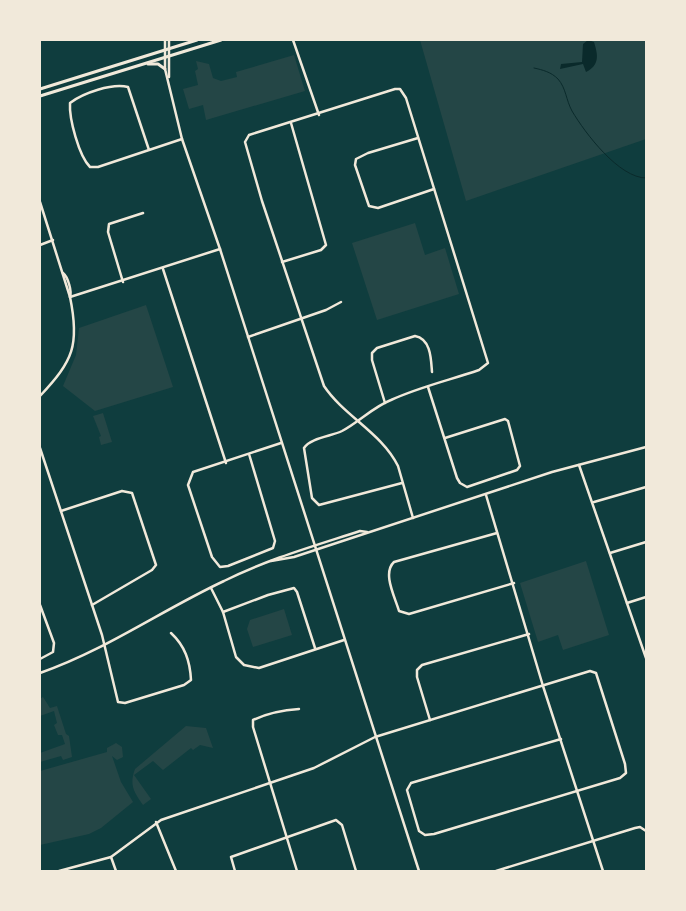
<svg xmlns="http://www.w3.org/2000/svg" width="686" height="911" font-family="'Asap Condensed',sans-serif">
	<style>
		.green { fill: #244646 }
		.water { fill: #0a2a2b }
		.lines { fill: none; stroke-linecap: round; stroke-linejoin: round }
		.stream { stroke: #0a2a2b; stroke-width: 1 }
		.minor { stroke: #f1e9da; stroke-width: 2.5 }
		.tertiary { stroke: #f1e9da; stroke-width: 2.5 }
		.secondary { stroke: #f1e9da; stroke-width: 3 }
	</style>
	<rect width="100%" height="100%" fill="#0f3d3e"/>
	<g class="green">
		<polygon points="420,40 646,40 646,139 466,201"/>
		<polygon points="294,55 305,91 206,120 203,105 189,109 183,89 198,85 195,71 198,69 196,61 209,64 213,78 221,81 237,77 236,72"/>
		<polygon points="415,223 425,255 445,248 459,294 377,320 352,243"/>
		<polygon points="146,305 173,387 95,411 63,386 76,355 79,328"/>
		<polygon points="103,413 112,442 101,445 99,437 101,436 93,416"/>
		<polygon points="586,561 609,635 563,650 558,635 538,642 520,583"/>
		<polygon points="284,609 292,635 253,647 247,629 250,620"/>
		<polygon points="43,697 50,708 57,706 66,734 69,736 72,757 63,760 61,756 40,762 40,753 65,744 62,735 58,735 54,725 57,723 54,711 40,716 40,699"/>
		<path d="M 186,726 L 206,728 L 213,748 L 200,745 L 193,750 L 191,748 L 163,770 L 153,761 L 134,775 L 151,799 L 143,805 C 134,792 129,785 135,769 Z"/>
		<polygon points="116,743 122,747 123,757 117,760 112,756 121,782 133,802 101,828 89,834 40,845 40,771 107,752 107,748"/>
	</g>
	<path class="water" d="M 588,40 L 594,42 C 598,55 600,65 586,72 L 583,64 L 560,69 L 561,64 L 582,62 L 583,44 Z"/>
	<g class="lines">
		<path class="stream" d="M 534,68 C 543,70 551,72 558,79 C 566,88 566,100 572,111 C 585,133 619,178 646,178"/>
		<g class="minor">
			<polyline points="293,40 319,115"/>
			<polyline points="418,138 368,153 356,159 355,165 369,206 378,208 434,189"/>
			<path d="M 149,150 L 128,87 C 112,83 83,93 70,103 C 69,119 79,156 90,167 L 98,167 L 182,139"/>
			<polyline points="40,202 70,297"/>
			<polyline points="40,245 53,240"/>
			<polyline points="282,262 321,250 326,245 291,123"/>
			<polyline points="163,269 226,463"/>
			<polyline points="123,282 108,232 109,224 143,213"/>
			<polyline points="70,297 220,249"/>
			<polyline points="248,337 326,310 341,302"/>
			<polyline points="428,387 457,478 460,483 467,487 517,470 520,466 508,421 505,419 445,438"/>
			<path d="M 40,396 C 73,361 80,345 70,297 C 72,291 68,277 63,273"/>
			<path d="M 385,403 L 372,360 L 372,353 L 377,348 L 415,336 C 431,339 431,359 432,372"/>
			<path d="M 40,448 L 102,635 L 118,702 L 125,703 L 184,685 L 191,680 C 190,661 185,646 171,633"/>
			<polyline points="249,454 275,541 273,548 228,566 220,567 212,557 188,485 193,472 281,443"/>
			<polyline points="579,465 646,658"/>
			<path d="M 402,483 L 319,505 L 312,498 L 304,448 C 310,438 332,436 342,431 C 359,422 373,407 391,400 C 419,387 450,380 479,370 L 488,363 L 406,98 L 400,89 L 395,89 L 249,135 L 245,142 L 262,201 L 324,386 C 344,416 382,433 398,466 L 413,518"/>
			<polyline points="486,495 543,686 603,871"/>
			<polyline points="594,502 646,487"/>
			<polyline points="61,511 122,491 132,493 156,565 152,570 92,605"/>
			<path d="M 497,533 L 394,562 C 382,573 395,597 399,611 L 409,614 L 514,583"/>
			<polyline points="610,553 646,542"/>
			<polyline points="211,588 223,612 236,657 244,665 259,668 344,640"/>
			<polyline points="627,603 646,597"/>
			<polyline points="40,605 54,643 53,652 40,659"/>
			<polyline points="223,612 268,595 294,588 297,592 315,648"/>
			<polyline points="430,720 417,677 417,670 422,665 529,634"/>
			<polyline points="156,822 176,871"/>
			<polyline points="111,857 116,871"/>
			<polyline points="59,871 111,857 161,820 314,768 375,737 590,671 596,673 625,764 626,773 620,778 434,834 425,835 419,831 407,790 411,783 561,739"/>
			<polyline points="235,871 231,857 336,820 342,825 356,871"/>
			<path d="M 297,871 L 253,727 L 253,720 C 268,713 283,710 299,709"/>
			<polyline points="496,871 635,828 640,827 646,831"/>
		</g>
		<g class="tertiary">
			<polyline points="165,40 165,69 182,139 220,249 419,871"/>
			<polyline points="169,77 169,40"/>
			<polyline points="271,561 294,557 552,472 646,447"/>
			<path d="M 40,673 C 106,650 162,610 224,581 C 268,559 314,546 360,531 L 367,532"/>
		</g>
		<g class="secondary">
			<polyline points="148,64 158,64 165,69"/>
			<polyline points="40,89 197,40"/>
			<polyline points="40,96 221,40"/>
		</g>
	</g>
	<rect width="686" height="911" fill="none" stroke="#f1e9da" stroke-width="82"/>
</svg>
